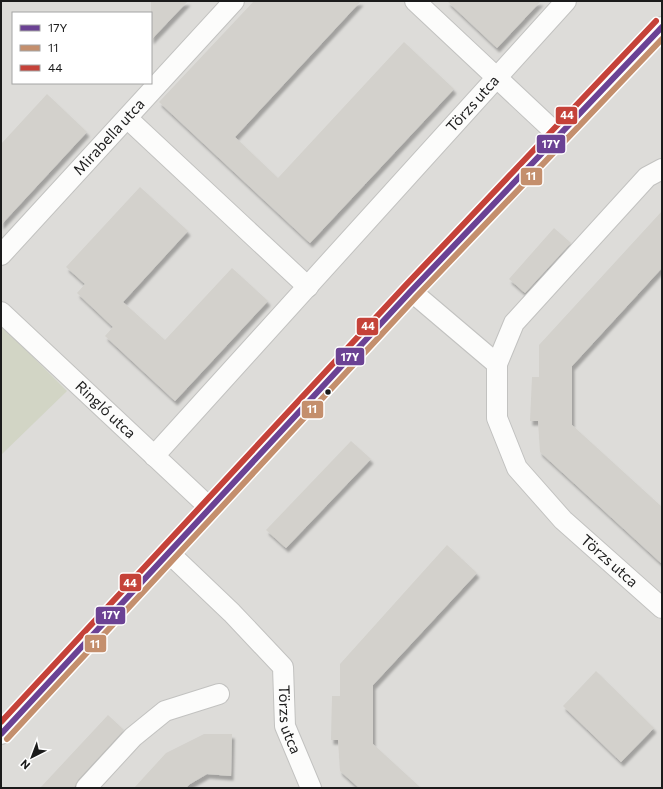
<svg xmlns="http://www.w3.org/2000/svg" width="663" height="789" font-family="Commissioner,sans-serif">
	<style>
		.residential { fill: #dddcd9; fill-rule: evenodd }
		.construction { fill: #d2d5c5 }
		.building { fill: #d3d1cc; filter: url(#shadow) }
		.lines { fill: none; stroke-linecap: round; stroke-linejoin: round }
		.street-casing { stroke: #c2c2c0; stroke-width: 22 }
		.street { stroke: #fcfcfb; stroke-width: 20 }
		.bus-1-casing { stroke: #fff; stroke-width: 9 }
		.bus-2-casing { stroke: #fff; stroke-width: 9 }
		.bus-3-casing { stroke: #fff; stroke-width: 9 }
		.bus-1 { stroke: #6b4294; stroke-width: 6 }
		.bus-2 { stroke: #c48f6d; stroke-width: 6 }
		.bus-3 { stroke: #c54239; stroke-width: 6 }
		.bus-dot { fill: #1b1b1b; stroke: #fff; stroke-width: 1.5 }
		.labels { text-anchor: middle; stroke-width: 3; stroke-linejoin: round; paint-order: stroke }
		.street-label { font-size: 15px; fill: #1b1b1b; stroke: #fff }
		.line-badge { stroke: #fff; stroke-width: 1.5 }
		.badge-label { font-size: 11px; text-anchor: middle; font-weight: bold; fill: #fff }
	</style>
	<defs>
		<filter id="shadow"><feDropShadow dx="2.5" dy="4.5" stdDeviation="1" flood-color="#0004"/></filter>
	</defs>
	<rect width="100%" height="100%" fill="#eaeae4"/>
	<path class="residential" d="M 1,1 L 662,1 L 662,788 L 1,788 ZM 13,13 L 151,13 L 151,83 L 13,83 Z"/>
	<polygon class="construction" points="1,325 67,391 1,455"/>
	<g class="building">
		<polygon points="151,1 188,1 151,40"/>
		<polygon points="254,1 361,1 235,137 278,178 404,42 454,89 310,243 159,102"/>
		<polygon points="447,1 541,1 497,48"/>
		<polygon points="47,94 87,132 1,225 1,144"/>
		<polygon points="140,187 188,231 123,302 165,340 232,268 268,301 175,401 105,336 113,327 77,293 85,284 66,267"/>
		<polygon points="662,211 662,268 572,366 572,425 662,507 662,564 540,452 538,421 530,421 532,377 539,377 539,345"/>
		<polygon points="554,228 571,243 525,293 509,279"/>
		<polygon points="351,441 371,459 286,548 266,530"/>
		<polygon points="447,545 477,573 373,685 373,744 421,788 359,788 340,771 338,740 331,740 332,696 340,696 340,664"/>
		<polygon points="596,671 654,728 621,762 563,706"/>
		<polygon points="108,715 124,730 78,780 74,788 40,788"/>
		<polygon points="204,734 232,734 231,776 207,774 190,784 186,788 134,788 166,753"/>
	</g>
	<g class="lines">
		<defs>
			<g id="street">
				<polyline points="415,1 559,136"/>
				<polyline points="127,118 308,287"/>
				<path id="s1" d="M 662,169 L 647,177 L 514,323 L 497,364 L 497,418 L 517,468 L 563,520 L 662,608"/>
				<path id="s2" d="M 1,255 L 234,1"/>
				<polyline points="411,291 497,364"/>
				<path id="s3" d="M 1,312 L 210,508"/>
				<path id="s4" d="M 154,456 L 566,1"/>
				<path id="s5" d="M 168,552 L 232,613 L 283,667 L 285,726 L 311,788"/>
				<polyline points="1,734 411,291 662,27"/>
				<polyline points="86,788 133,737 165,711 219,694"/>
			</g>
		</defs>
		<use href="#street" class="street-casing"/>
		<use href="#street" class="street"/>
		<defs>
			<polyline id="bus-1" points="1,734 411,291 662,27"/>
			<polyline id="bus-2" points="7,739 417,296 662,39"/>
			<polyline id="bus-3" points="1,722 405,286 656,21"/>
		</defs>
		<use href="#bus-1" class="bus-1-casing"/>
		<use href="#bus-2" class="bus-2-casing"/>
		<use href="#bus-3" class="bus-3-casing"/>
		<use href="#bus-1" class="bus-1"/>
		<use href="#bus-2" class="bus-2"/>
		<use href="#bus-3" class="bus-3"/>
	</g>
	<circle class="bus-dot" cx="328" cy="392" r="3.5"/>
	<g class="labels">
		<g class="street-label">
			<text dy="5" stroke="none"><textPath href="#s4" startOffset="475">Törzs utca</textPath></text>
			<text dy="5" stroke="none"><textPath href="#s2" startOffset="160">Mirabella utca</textPath></text>
			<text dy="5" stroke="none"><textPath href="#s3" startOffset="143">Ringló utca</textPath></text>
			<text dy="5" stroke="none"><textPath href="#s1" startOffset="498">Törzs utca</textPath></text>
			<text dy="5" stroke="none"><textPath href="#s5" startOffset="216">Törzs utca</textPath></text>
		</g>
	</g>
	<g class="line-badge">
		<rect x="555" y="106" width="23" height="19" rx="4" fill="#c54239"/>
		<rect x="536" y="134" width="30" height="20" rx="4" fill="#6b4294"/>
		<rect x="520" y="167" width="23" height="19" rx="4" fill="#c48f6d"/>
		<rect x="356" y="317" width="23" height="19" rx="4" fill="#c54239"/>
		<rect x="335" y="347" width="30" height="19" rx="4" fill="#6b4294"/>
		<rect x="301" y="400" width="23" height="19" rx="4" fill="#c48f6d"/>
		<rect x="119" y="573" width="23" height="19" rx="4" fill="#c54239"/>
		<rect x="95" y="606" width="31" height="19" rx="4" fill="#6b4294"/>
		<rect x="84" y="634" width="23" height="19" rx="4" fill="#c48f6d"/>
	</g>
	<g class="badge-label">
		<text x="567" y="119">44</text>
		<text x="551" y="148">17Y</text>
		<text x="531" y="180">11</text>
		<text x="368" y="330">44</text>
		<text x="350" y="361">17Y</text>
		<text x="312" y="413">11</text>
		<text x="130" y="587">44</text>
		<text x="111" y="619">17Y</text>
		<text x="95" y="648">11</text>
	</g>
	<rect width="663" height="789" fill="none" stroke="#1b1b1b" stroke-width="4"/>
	<rect x="12" y="12" width="140" height="72" fill="#ffffff" stroke="#a4a4a4"/>
	<rect x="20" y="25" width="20" height="6" fill="#6b4294" stroke="#a4a4a4"/>
	<text x="48" y="32" font-size="12" fill="#1b1b1b">17Y</text>
	<rect x="20" y="45" width="20" height="6" fill="#c48f6d" stroke="#a4a4a4"/>
	<text x="48" y="52" font-size="12" fill="#1b1b1b">11</text>
	<rect x="20" y="65" width="20" height="6" fill="#c54239" stroke="#a4a4a4"/>
	<text x="48" y="72" font-size="12" fill="#1b1b1b">44</text>
	<g transform="translate(32 757) rotate(222)" stroke="#ffffff" stroke-width="3" paint-order="stroke">
	<path d="M0-3L7 15L0 10L-7 15Z" fill="#1b1b1b"/>
	<text y="-6" font-size="11" font-weight="bold" text-anchor="middle" fill="#1b1b1b">N</text>
	</g>
</svg>
